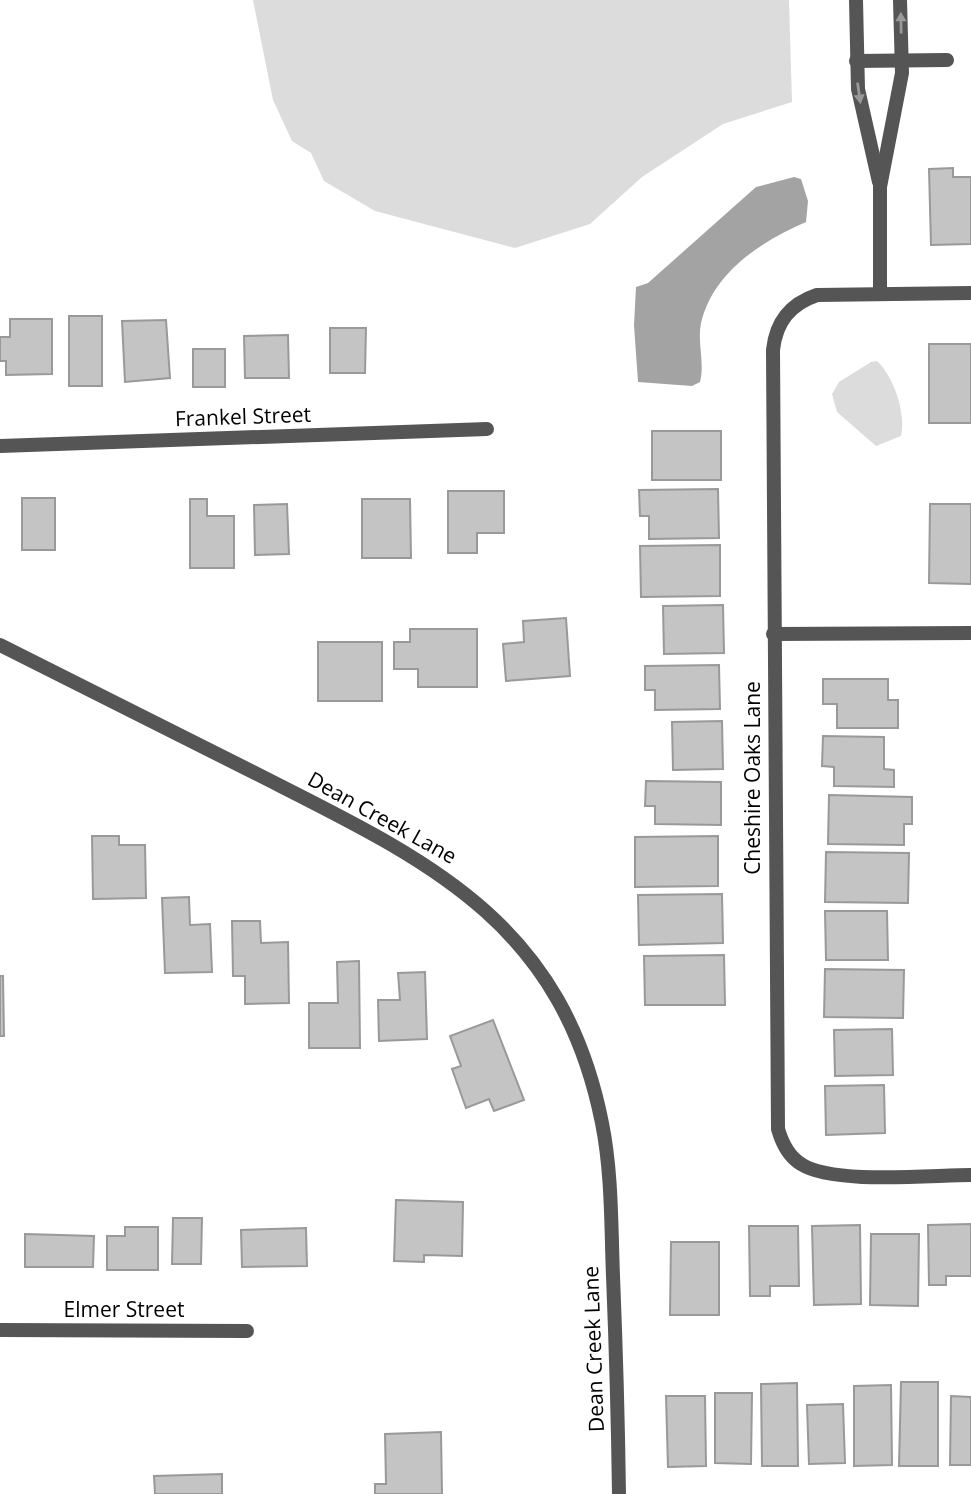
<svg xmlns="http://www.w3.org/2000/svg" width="971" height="1494" font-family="'Open Sans',sans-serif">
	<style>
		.green { fill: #dcdcdc }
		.water { fill: #a3a3a3 }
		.building { fill: #c4c4c4; stroke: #999; stroke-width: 2 }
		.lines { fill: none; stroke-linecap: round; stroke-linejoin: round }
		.minor { stroke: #555; stroke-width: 14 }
		.oneway { fill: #999 }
		.labels { text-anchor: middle; stroke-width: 5; stroke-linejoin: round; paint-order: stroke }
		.street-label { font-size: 21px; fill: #000; stroke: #fff }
	</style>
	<rect width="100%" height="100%" fill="#fff"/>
	<g class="green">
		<polygon points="253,0 789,0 792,102 723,124 642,177 590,224 515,248 375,211 324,181 311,153 292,141 273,100"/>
		<path d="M 871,362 L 877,361 C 894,377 906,413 901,436 L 876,446 L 837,412 L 832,394 L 839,382 Z"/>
	</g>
	<path class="water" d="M 794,177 L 801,179 L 808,201 L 806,222 C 762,241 713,272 701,323 C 697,343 705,363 700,382 L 692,386 L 638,382 L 634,325 L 636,287 L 648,283 L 756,187 Z"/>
	<g class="building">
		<polygon points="953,168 953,177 971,177 971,244 931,245 929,169"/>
		<rect x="69" y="316" width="33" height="70"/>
		<polygon points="10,319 52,319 52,374 6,375 6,361 0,361 0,337 10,337"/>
		<polygon points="166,320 170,378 125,382 122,321"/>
		<polygon points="330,328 366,328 365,373 330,373"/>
		<polygon points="288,335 289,378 245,378 244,336"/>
		<rect x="929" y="344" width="42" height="79"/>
		<rect x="193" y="349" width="32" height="38"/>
		<rect x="652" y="431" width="69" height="49"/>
		<polygon points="718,489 719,538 649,539 649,516 640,516 639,490"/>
		<polygon points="448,491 504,491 504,533 477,533 477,553 448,553"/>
		<rect x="22" y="498" width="33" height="52"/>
		<polygon points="190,499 207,499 207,516 234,516 234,568 190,568"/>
		<polygon points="362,499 410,499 411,558 362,558"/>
		<polygon points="287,504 289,554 255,555 254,505"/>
		<polygon points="930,504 971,504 971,584 929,583"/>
		<polygon points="720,545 720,596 641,597 640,546"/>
		<polygon points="723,605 724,653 664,654 663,606"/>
		<polygon points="566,618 570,676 506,681 503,644 524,642 523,621"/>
		<polygon points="410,629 477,629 477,687 418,687 418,669 394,669 394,642 410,642"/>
		<rect x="318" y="642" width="64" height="59"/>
		<polygon points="719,665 720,709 655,710 655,690 645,690 645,666"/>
		<polygon points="823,679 888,679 888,700 898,700 898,728 837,728 837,704 823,704"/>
		<polygon points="722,721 723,769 673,770 672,722"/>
		<polygon points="823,736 884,737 884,769 894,770 894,787 834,786 834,767 822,766"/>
		<polygon points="646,781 721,782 721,825 655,824 655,806 645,806"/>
		<polygon points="829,795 912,797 912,824 904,824 904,845 828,844"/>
		<polygon points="92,836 119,836 119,845 145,845 146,898 93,899"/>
		<polygon points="718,836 718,886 635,887 635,837"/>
		<polygon points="826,852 909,853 908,903 825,902"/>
		<polygon points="722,894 723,943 639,945 638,895"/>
		<polygon points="189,897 190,925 210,924 212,972 165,973 162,898"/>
		<polygon points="825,911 887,911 888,960 826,960"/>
		<polygon points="232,921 260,921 261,943 288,942 289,1003 245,1004 245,976 233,976"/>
		<polygon points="724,955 725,1005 645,1005 644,956"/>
		<polygon points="359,961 360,1048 309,1048 309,1003 338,1003 337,962"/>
		<polygon points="825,969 904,970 903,1018 824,1017"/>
		<polygon points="425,972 427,1039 379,1041 378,1000 400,1000 398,973"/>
		<polygon points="0,976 3,976 4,1036 0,1036"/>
		<polygon points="493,1020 524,1100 494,1111 489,1099 466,1108 452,1069 461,1066 450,1036"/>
		<polygon points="892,1029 893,1075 835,1076 834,1030"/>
		<polygon points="884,1085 885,1133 826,1135 825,1086"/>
		<polygon points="396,1200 463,1202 462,1256 424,1255 424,1262 394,1261"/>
		<polygon points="173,1218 202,1218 201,1264 172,1264"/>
		<polygon points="971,1224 971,1276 946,1276 946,1285 929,1285 928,1225"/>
		<polygon points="860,1225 861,1304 814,1305 812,1226"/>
		<polygon points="749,1226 798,1226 799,1286 770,1286 770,1296 750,1296"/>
		<polygon points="125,1227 158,1227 158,1270 107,1270 107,1236 125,1236"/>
		<polygon points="306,1228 307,1266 242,1267 241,1230"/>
		<polygon points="25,1234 94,1236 93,1267 25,1267"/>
		<polygon points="871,1234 919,1234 918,1306 870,1305"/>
		<polygon points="671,1242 719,1242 719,1315 670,1315"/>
		<polygon points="901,1382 938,1382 938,1466 899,1466"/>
		<polygon points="797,1383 798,1466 762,1466 761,1384"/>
		<polygon points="891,1385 892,1465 854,1466 854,1386"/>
		<polygon points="715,1393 752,1393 751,1464 715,1463"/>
		<polygon points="666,1396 705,1396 706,1466 668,1467"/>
		<polygon points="951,1396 971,1397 971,1465 950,1465"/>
		<polygon points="843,1404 845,1463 809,1464 807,1405"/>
		<polygon points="441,1432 442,1494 375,1494 375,1484 386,1484 385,1434"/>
		<polygon points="222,1474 222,1494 155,1494 154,1476"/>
	</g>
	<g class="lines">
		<g class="minor">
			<polyline points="856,0 858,89 879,182"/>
			<polyline points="856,61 947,60"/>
			<path d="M 971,293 L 817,295 C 790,304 776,322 773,350 L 778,1129 C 782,1143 788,1156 801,1164 C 833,1185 931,1175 971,1175"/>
			<polyline points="880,294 880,187 902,73 900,0"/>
			<polyline points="0,446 487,429"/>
			<polyline points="773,634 971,633"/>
			<path d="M 0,645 C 84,687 168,730 253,772 C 422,858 561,917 602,1123 C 612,1173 611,1225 613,1276 C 616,1349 618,1421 619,1494"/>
			<polyline points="0,1330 247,1331"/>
		</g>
	</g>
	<defs><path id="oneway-solid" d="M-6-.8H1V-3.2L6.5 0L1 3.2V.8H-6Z" transform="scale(1.75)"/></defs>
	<g class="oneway">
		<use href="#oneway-solid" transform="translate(901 23) rotate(-91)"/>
		<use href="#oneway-solid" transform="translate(859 93) rotate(82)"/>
	</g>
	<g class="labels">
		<g class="street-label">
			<text transform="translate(243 417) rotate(-2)" y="7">Frankel Street</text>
			<text transform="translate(753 778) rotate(-90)" y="7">Cheshire Oaks Lane</text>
			<text transform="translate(382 818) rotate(29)" y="7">Dean Creek Lane</text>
			<text x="124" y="1317">Elmer Street</text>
			<text transform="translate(594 1349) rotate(-92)" y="7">Dean Creek Lane</text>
		</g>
	</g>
</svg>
